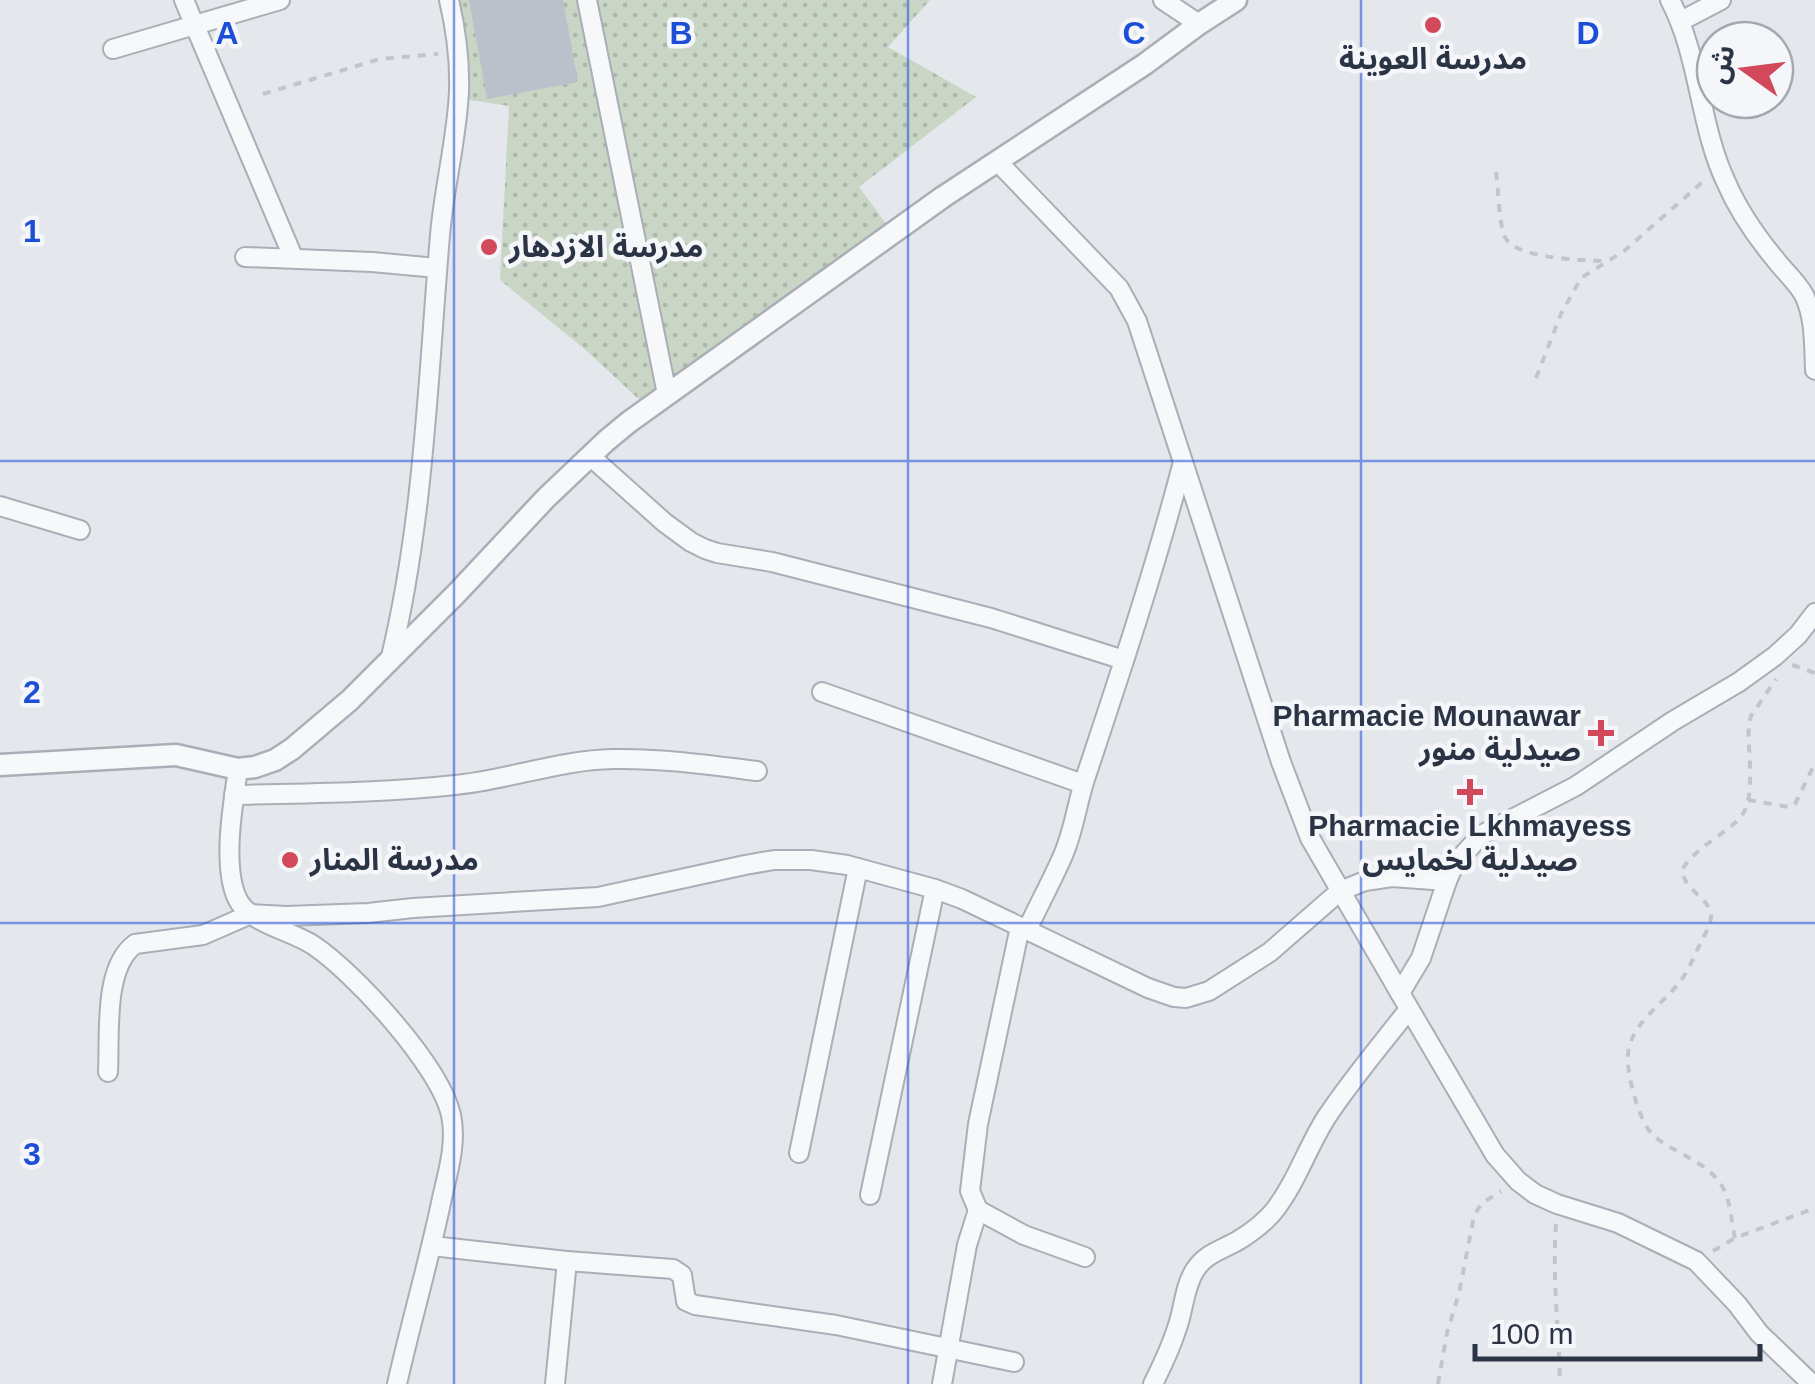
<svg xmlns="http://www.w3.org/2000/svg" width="1815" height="1384" font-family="Helvetica,'Noto Sans Arabic',sans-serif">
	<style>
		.grass { fill: url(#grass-dots) }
		.building { fill: #bbc0ca }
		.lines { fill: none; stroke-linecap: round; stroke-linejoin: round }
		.minor-casing { stroke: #a9aeb7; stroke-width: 22 }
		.tertiary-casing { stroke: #a9aeb7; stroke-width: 25 }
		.path { stroke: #c2c5cb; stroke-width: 4; stroke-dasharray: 8 8; stroke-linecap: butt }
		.minor { stroke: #f7f8fa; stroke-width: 18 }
		.tertiary { stroke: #f7f8fa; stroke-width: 20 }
		.grid { fill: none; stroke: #1d4ed8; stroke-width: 2.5; stroke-opacity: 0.55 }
		.poi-dot { fill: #d1495b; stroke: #f4f6f9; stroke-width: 4 }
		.labels { text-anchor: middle; stroke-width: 9; stroke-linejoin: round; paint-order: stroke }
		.poi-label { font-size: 30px; font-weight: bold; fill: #2b3445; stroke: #f4f6f9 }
		.grid-label { font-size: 32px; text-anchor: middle; font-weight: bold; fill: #1d4ed8; stroke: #f4f6f9; stroke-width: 9; stroke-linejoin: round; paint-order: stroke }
	</style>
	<defs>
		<pattern id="grass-dots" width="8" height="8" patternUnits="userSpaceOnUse" patternTransform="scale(2.5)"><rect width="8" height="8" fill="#c9d6c5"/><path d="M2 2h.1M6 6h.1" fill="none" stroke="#adb8ab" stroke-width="1.8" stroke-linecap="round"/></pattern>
	</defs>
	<rect width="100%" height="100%" fill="#e4e7ec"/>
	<polygon class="grass" points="451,0 930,0 888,47 976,97 859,187 890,229 647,407 588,352 500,280 509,106 470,100"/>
	<polygon class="building" points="469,0 563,0 578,82 487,99"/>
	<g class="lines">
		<defs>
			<g id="minor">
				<polyline points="184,0 293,257"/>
				<polyline points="587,0 667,394"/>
				<polyline points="1163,0 1199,24"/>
				<path d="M 1670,0 C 1700,57 1699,125 1726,182 C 1738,210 1756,236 1775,259 C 1784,271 1797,282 1804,295 C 1815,317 1814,346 1815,370"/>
				<polyline points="1681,21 1721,0"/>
				<polyline points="113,49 280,0"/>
				<polyline points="997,161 1119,288 1137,321 1281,762 1310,838 1400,993"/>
				<polyline points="245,257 372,262 437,268"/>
				<polyline points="590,456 665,523 691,542 705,549 717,553 772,562 991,618 1124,660"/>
				<polyline points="0,506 80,530"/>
				<path d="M 390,661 C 424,521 428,378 440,235 C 444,187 457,139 459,91 C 460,60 456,30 449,0"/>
				<polyline points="822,692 1083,784"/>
				<path d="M 238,769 C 233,804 222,865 237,898 C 248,923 290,930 313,945 C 355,973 440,1066 451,1115 C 457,1142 448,1172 442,1198 C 429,1261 411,1322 397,1384"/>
				<path d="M 234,795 C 307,793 382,793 455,785 C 508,780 559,760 613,759 C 661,758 709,765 757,771"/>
				<polyline points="1020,927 978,1124 970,1191 978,1210 1024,1235 1085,1257"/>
				<path d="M 1027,930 C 1039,904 1053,879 1064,853 C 1074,829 1077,804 1085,779 C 1120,674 1155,569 1183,462"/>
				<path d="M 108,1072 C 110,1034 103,968 135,944 L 203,935 L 251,914 L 286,916 L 368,913 L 413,908 L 598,897 L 745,865 L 774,860 L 811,860 L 847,865 L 935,889 L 962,899 L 1148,988 L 1174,997 L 1186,998 L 1209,991 L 1270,952 L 1340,891 L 1365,881 L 1392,877 L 1447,881"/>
				<polyline points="799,1153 858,868"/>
				<polyline points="870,1195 935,889"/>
				<polyline points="432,1246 567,1261 673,1269 682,1275 686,1301 695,1305 836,1325 1014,1362"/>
				<polyline points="555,1384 567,1261"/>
				<polyline points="942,1384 967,1245 978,1210"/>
				<path d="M 1153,1384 C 1162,1366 1171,1347 1177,1328 C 1184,1309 1184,1287 1195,1270 C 1206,1253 1222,1250 1239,1240 C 1252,1232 1264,1223 1274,1211 C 1296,1183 1307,1148 1326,1118 C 1351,1080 1381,1045 1409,1009"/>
				<polyline points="1812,1384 1759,1333 1737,1304 1696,1261 1618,1223 1557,1204 1535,1194 1518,1181 1495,1155 1400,993 1421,958 1447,881 1454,865 1481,835 1576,786 1673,721 1739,682 1775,656 1798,635 1815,613"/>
			</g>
			<polyline id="tertiary" points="0,765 176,755 238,769 255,767 275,760 292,749 350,700 457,593 546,498 606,441 629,422 943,197 1145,64 1199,24 1236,0"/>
		</defs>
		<use href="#minor" class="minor-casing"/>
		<use href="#tertiary" class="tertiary-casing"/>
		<g class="path">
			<polyline points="263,94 380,59 438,54"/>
			<path d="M 1496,172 C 1499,191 1498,220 1505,237 C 1515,259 1582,260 1604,261"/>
			<polyline points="1536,378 1561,314 1581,278 1624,251 1706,179"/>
			<polyline points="1792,665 1815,673"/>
			<polyline points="1748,800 1789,807 1795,804 1815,763"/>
			<path d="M 1556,1224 C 1552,1277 1559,1330 1560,1384"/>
			<path d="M 1735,1238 C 1731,1221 1731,1201 1722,1186 C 1707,1161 1675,1154 1654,1136 C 1640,1124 1630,1084 1628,1065 C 1624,1028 1659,1008 1679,983 C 1688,972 1694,956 1701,942 C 1705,934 1712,923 1711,914 C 1709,898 1684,890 1682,870 C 1697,844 1736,830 1745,810 C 1755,789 1747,747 1749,723 L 1751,716 L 1776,679"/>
			<polyline points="1713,1251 1735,1238 1815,1208"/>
			<polyline points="1438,1384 1447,1333 1459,1293 1474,1216 1481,1204 1501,1191"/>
		</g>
		<use href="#minor" class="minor"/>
		<use href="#tertiary" class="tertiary"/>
	</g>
	<path class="grid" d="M 454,0 L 454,1384M 908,0 L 908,1384M 1361,0 L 1361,1384M 0,461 L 1815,461M 0,923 L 1815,923"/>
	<g class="poi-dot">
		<circle cx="1433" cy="25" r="10"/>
		<circle cx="489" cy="247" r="10"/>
		<path d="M1596 718h10v10h10v10h-10v10h-10v-10h-10v-10h10z"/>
		<path d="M1465 777h10v10h10v10h-10v10h-10v-10h-10v-10h10z"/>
		<circle cx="290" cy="860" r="10"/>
	</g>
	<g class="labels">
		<g class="poi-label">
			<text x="1433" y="69">مدرسة العوينة</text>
			<text x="509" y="257" text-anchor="start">مدرسة الازدهار</text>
			<text x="1581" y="726" text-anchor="end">Pharmacie Mounawar<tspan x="1581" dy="34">صيدلية منور</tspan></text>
			<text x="1470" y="836">Pharmacie Lkhmayess<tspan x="1470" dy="34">صيدلية لخمايس</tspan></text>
			<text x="310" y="870" text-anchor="start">مدرسة المنار</text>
		</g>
	</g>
	<g class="grid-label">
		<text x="227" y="44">A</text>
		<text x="681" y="44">B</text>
		<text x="1134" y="44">C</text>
		<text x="1588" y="44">D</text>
		<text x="32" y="242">1</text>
		<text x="32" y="703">2</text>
		<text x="32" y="1165">3</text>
	</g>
	<g transform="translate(1745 70) rotate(284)"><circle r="48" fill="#f4f6f9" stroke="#a4a8b1" stroke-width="2.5"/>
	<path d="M0-8L18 38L0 25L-18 38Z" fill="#d1495b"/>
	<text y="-15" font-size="28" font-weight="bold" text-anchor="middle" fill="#2b3445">ش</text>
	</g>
	<path d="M1475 1344v15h285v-15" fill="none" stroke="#2b3445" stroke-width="5"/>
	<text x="1490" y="1344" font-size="30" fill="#2b3445" stroke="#f4f6f9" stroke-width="8" paint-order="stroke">100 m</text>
</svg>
